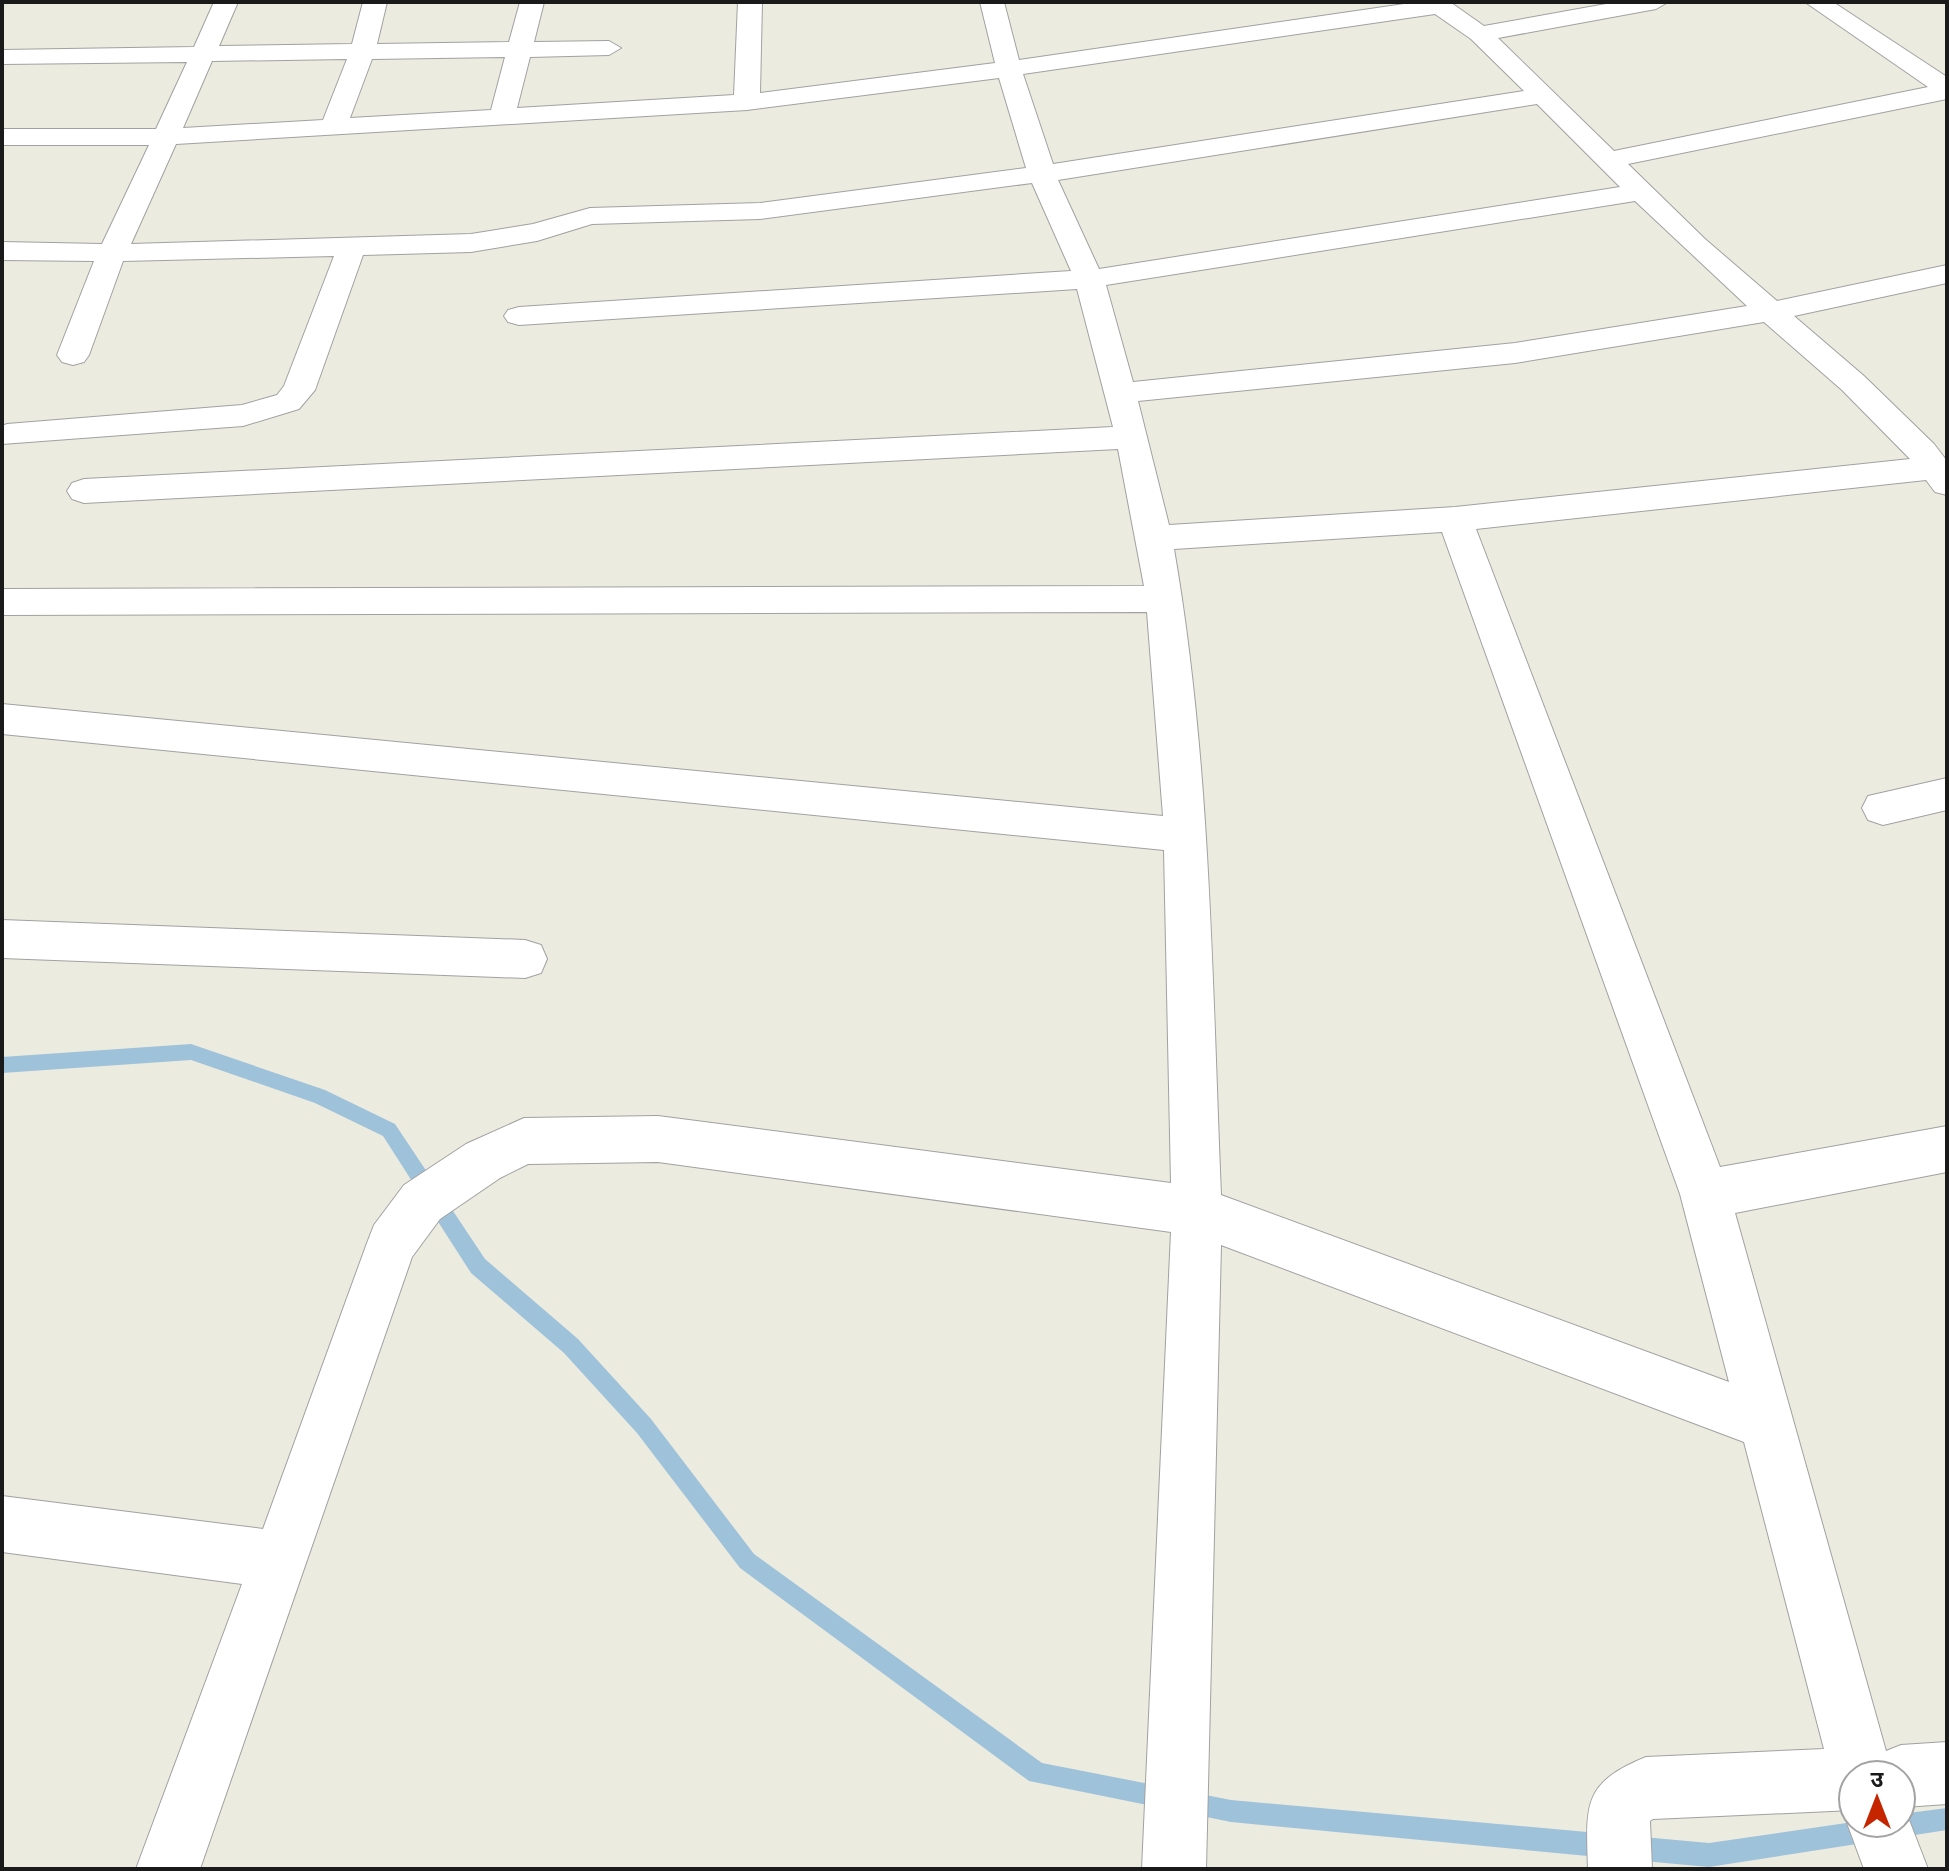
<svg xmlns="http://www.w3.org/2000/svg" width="1949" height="1871" font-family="'Nunito Sans','Noto Sans Devanagari',sans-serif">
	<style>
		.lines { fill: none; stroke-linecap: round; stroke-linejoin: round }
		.stream { fill: #9fc2db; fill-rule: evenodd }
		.minor-casing { stroke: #a1a1a1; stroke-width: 2 }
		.minor { fill: #fff; fill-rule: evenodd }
	</style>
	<rect width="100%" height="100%" fill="#ecebdf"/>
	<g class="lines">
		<g class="stream">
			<polygon points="191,1044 325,1090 395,1124 485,1259 578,1339 651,1419 754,1554 1042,1763 1231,1800 1609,1834 1617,1838 1621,1846 1617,1854 1609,1858 1231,1822 1029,1781 740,1568 637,1433 564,1353 471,1273 383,1136 315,1103 191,1060 2,1073 2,1057"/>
			<polygon points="1947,1808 1947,1830 1709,1867 1632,1860 1624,1856 1620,1848 1624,1840 1632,1836 1709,1843 1853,1822 1901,1823 1901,1814"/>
		</g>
		<defs>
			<g id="minor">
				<path d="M 214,2 L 238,2 L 219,46 L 352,44 L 363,2 L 387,2 L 377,44 L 509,42 L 520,2 L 544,2 L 534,42 L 609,41 L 621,48 L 609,55 L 530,57 L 517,108 L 734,95 L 738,2 L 762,2 L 760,93 L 995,63 L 980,2 L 1004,2 L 1019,60 L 1418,2 L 1450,2 L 1484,26 L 1617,2 L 1668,2 L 1656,9 L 1498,38 L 1614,151 L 1928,87 L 1805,2 L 1833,2 L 1947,77 L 1947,99 L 1628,164 L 1705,239 L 1777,301 L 1947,265 L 1947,283 L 1794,316 L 1864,376 L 1934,444 L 1947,461 L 1947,495 L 1935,492 L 1926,480 L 1476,529 L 1720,1167 L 1947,1126 L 1947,1172 L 1735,1213 L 1886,1751 L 1901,1745 L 1947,1742 L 1947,1804 L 1904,1807 L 1928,1869 L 1864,1869 L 1847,1823 L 1853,1810 L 1653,1819 L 1650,1821 L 1652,1869 L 1588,1869 C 1586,1805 1582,1783 1646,1757 L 1824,1749 L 1744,1442 L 1221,1245 L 1206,1869 L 1142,1869 L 1171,1232 L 658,1162 L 528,1164 L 500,1178 L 440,1219 L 412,1257 L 200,1869 L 136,1869 L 242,1584 L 2,1552 L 2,1496 L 263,1529 L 367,1243 L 374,1225 L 404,1185 L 466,1144 L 524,1118 L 658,1116 L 1171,1183 L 1164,850 L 2,734 L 2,704 L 1163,816 L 1147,612 L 2,615 L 2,589 L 1144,586 L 1118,449 L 84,503 L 72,499 L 67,491 L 72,483 L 84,479 L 1113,427 L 1077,289 L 519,325 L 508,322 L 504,316 L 508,310 L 519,307 L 1071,271 L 1032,183 L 760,219 L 592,224 L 537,241 L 471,252 L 363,255 L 315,390 L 299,409 L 243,426 L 2,444 L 2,426 L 7,424 L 242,405 L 277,395 L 284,386 L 334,256 L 123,261 L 89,355 L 84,362 L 73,365 L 62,362 L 57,355 L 94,261 L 2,260 L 2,242 L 102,244 L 149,145 L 2,145 L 2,129 L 156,129 L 187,62 L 2,64 L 2,50 L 194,47 ZM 1435,14 L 1471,39 L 1524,91 L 1053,164 L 1023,74 ZM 505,57 L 491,110 L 350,118 L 372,59 ZM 347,59 L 323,120 L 183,128 L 212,61 ZM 999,78 L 1026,168 L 760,203 L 590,208 L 533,224 L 471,234 L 131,244 L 176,144 L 747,110 ZM 1537,104 L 1620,187 L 1099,269 L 1058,180 ZM 1635,201 L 1747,306 L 1515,343 L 1133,382 L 1106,285 ZM 1764,322 L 1842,390 L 1910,459 L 1455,507 L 1169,525 L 1138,401 L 1515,363 ZM 1442,532 L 1680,1194 L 1729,1382 L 1221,1195 C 1212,980 1211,762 1174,549 ZM 1853,1775 L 1901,1775 L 1901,1823 L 1853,1823 Z"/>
				<polygon points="1947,778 1947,810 1883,825 1868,820 1862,808 1868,796"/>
				<polygon points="2,920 525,940 541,945 547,959 541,973 525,978 2,958"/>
			</g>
		</defs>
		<use href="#minor" class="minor-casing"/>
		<use href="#minor" class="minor"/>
	</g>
	<rect width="1949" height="1871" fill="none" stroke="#1a1a1a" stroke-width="8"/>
	<g transform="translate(1877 1799)"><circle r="38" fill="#ffffff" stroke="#a3a3a3" stroke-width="2"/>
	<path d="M0-6L14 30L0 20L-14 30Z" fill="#c52600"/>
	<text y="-12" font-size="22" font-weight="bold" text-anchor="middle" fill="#1a1a1a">उ</text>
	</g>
</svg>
